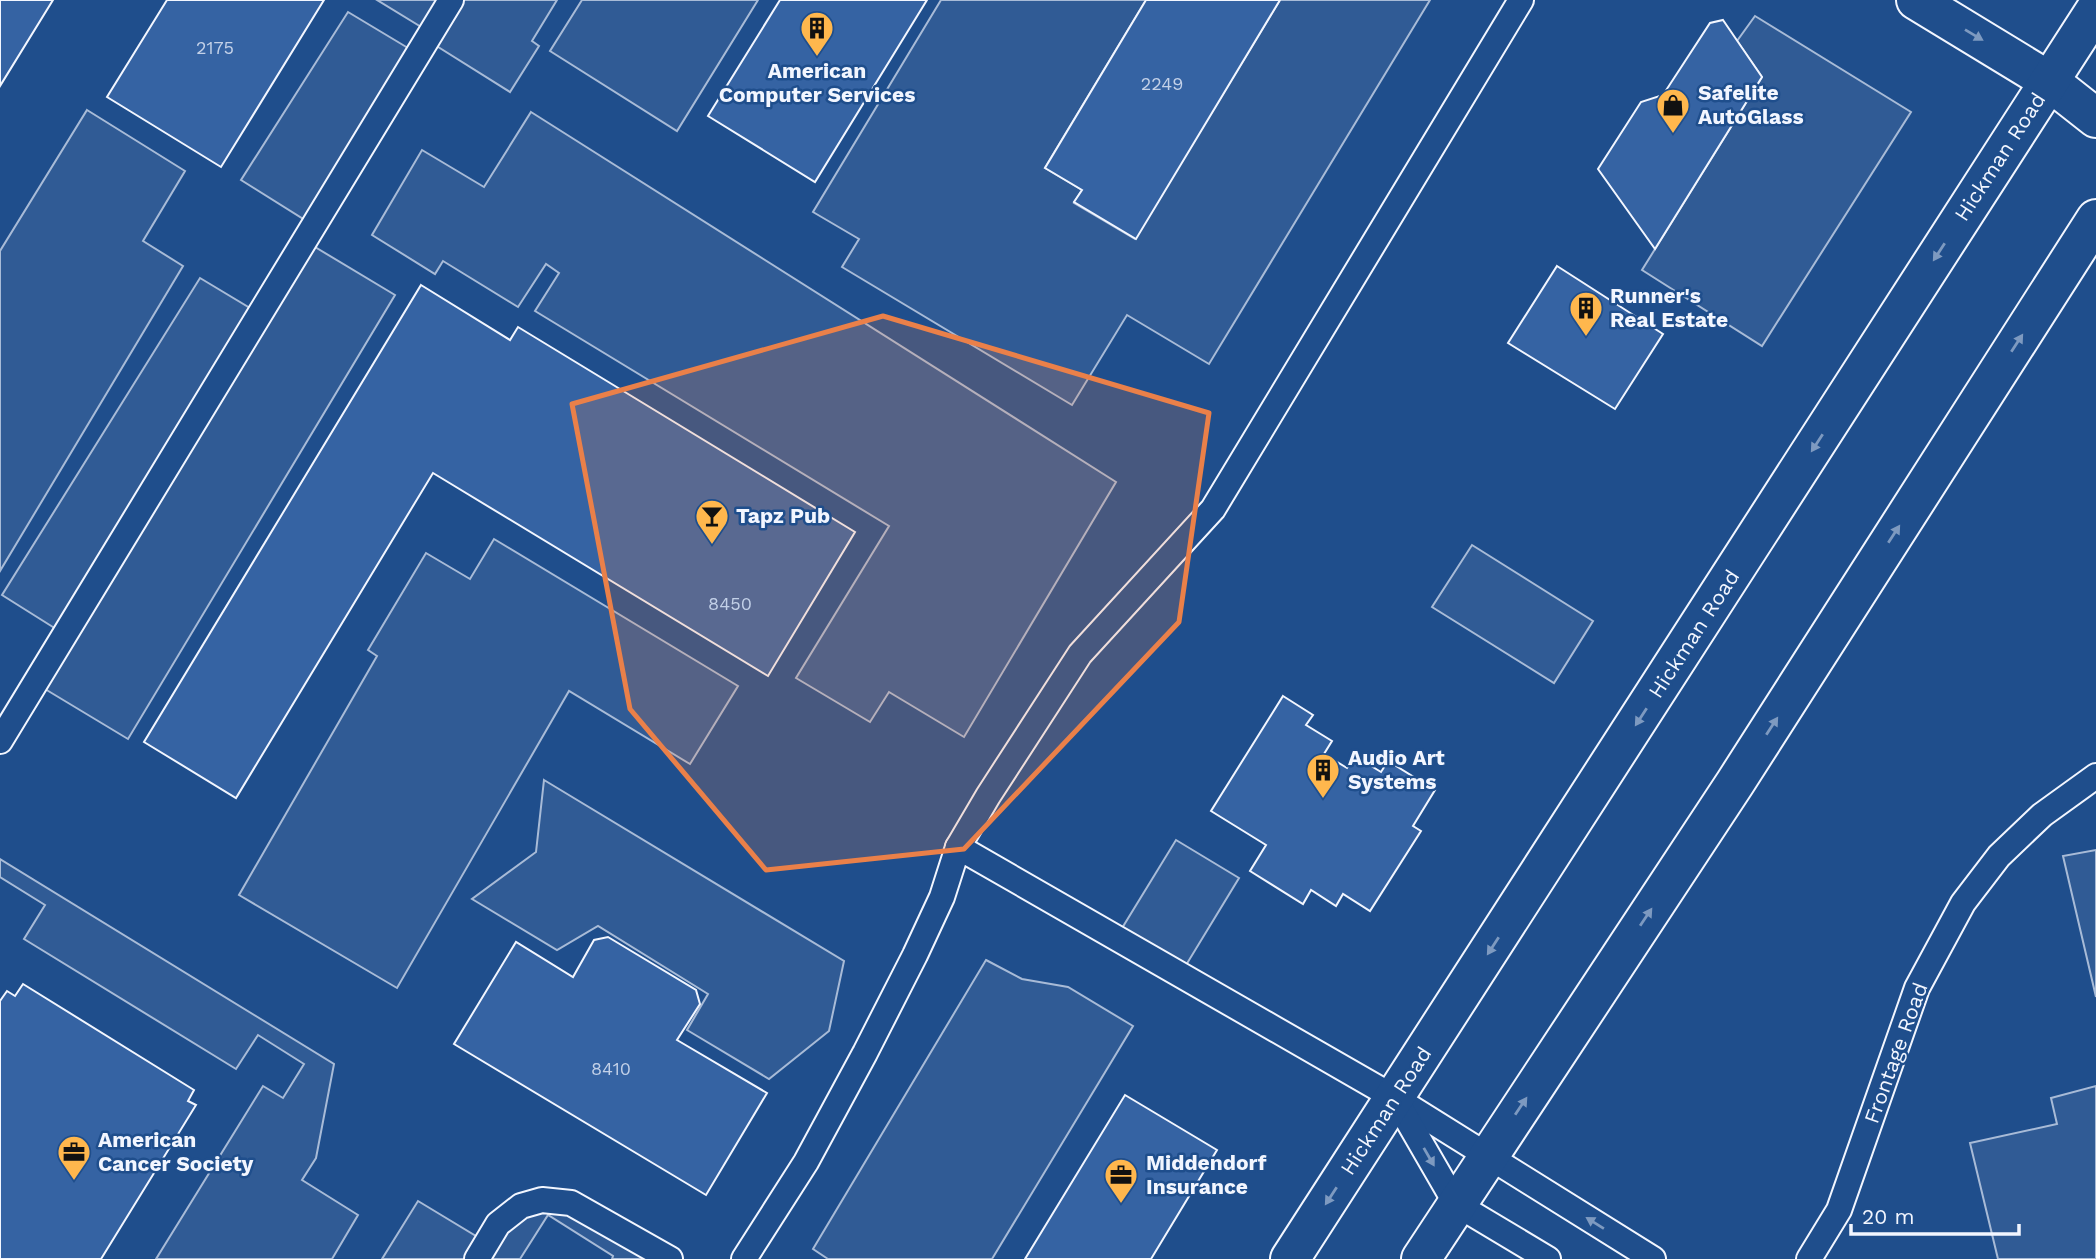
<svg xmlns="http://www.w3.org/2000/svg" width="2096" height="1259" font-family="'Work Sans',sans-serif">
	<style>
		.built { fill: #305b95; stroke: #a8bbd7; stroke-width: 2 }
		.building { fill: #3563a3; stroke: #f2f6ff; stroke-width: 2 }
		.lines { fill: none; stroke-linecap: round; stroke-linejoin: round }
		.lane-casing { stroke: #f2f6ff; stroke-width: 28 }
		.primary-casing { stroke: #f2f6ff; stroke-width: 42 }
		.lane { stroke: #1f4e8c; stroke-width: 24 }
		.primary { stroke: #1f4e8c; stroke-width: 38 }
		.oneway { fill: #7e9ac0 }
		.marked { fill: #ea8049; fill-opacity: 0.2; stroke: #ea8049; stroke-width: 5; stroke-linejoin: round }
		.labels { text-anchor: middle; stroke-width: 5; stroke-linejoin: round; paint-order: stroke }
		.number-label { font-size: 18px; fill: #c3d1e8 }
		.poi-label { font-size: 21px; font-weight: bold; fill: #f2f6ff; stroke: #1f4e8c; text-anchor: start }
		.street-label { font-size: 21px; fill: #f2f6ff; stroke: #1f4e8c }
	</style>
	<rect width="100%" height="100%" fill="#1f4e8c"/>
	<g class="built">
		<polygon points="377,0 557,0 532,41 539,46 510,92 427,40 431,33"/>
		<polygon points="582,0 758,0 677,131 550,51"/>
		<polygon points="941,0 1146,0 1045,168 1082,190 1074,203 1135,239 1280,0 1430,0 1209,364 1127,315 1072,405 842,267 859,239 813,212"/>
		<polygon points="348,12 418,54 313,225 241,180"/>
		<polygon points="1755,16 1911,112 1762,346 1642,270 1762,77 1737,41"/>
		<polygon points="87,110 185,171 143,241 183,266 0,571 0,251"/>
		<polygon points="531,112 1116,482 964,737 889,692 870,722 796,678 889,526 535,311 559,273 546,264 518,307 443,261 435,274 372,235 422,150 484,187"/>
		<polygon points="305,241 395,295 128,739 35,683 64,634 2,595 200,278 260,314"/>
		<polygon points="494,539 738,686 690,764 569,691 397,988 239,895 377,656 368,650 426,553 470,579"/>
		<polygon points="1472,545 1593,621 1554,683 1432,607"/>
		<polygon points="544,780 844,961 829,1031 769,1079 687,1030 708,994 598,926 557,950 472,899 536,852"/>
		<polygon points="1176,840 1239,878 1180,975 1116,938"/>
		<polygon points="2096,850 2096,997 2063,856"/>
		<polygon points="0,859 334,1064 316,1158 302,1180 358,1215 332,1259 156,1259 263,1086 283,1098 304,1064 258,1035 236,1069 24,939 45,905 0,877"/>
		<polygon points="986,960 1022,979 1068,987 1133,1026 992,1259 828,1259 813,1249"/>
		<polygon points="2096,1086 2096,1259 1998,1259 1970,1143 2057,1124 2051,1098"/>
		<polygon points="542,1200 670,1259 612,1259 613,1256 548,1215 520,1259 382,1259 418,1201 486,1242"/>
	</g>
	<g class="building">
		<polygon points="0,0 53,0 0,86"/>
		<polygon points="167,0 324,0 221,167 107,97"/>
		<polygon points="780,0 927,0 815,182 708,116"/>
		<polygon points="1146,0 1280,0 1136,239 1074,202 1082,190 1045,168"/>
		<polygon points="1723,20 1762,77 1655,249 1598,169 1641,102 1663,95 1710,23"/>
		<polygon points="1557,266 1663,334 1615,409 1508,343"/>
		<polygon points="421,285 510,340 518,327 855,532 768,676 433,473 236,798 144,742"/>
		<polygon points="1283,696 1313,715 1306,725 1332,741 1324,754 1347,768 1355,756 1381,772 1388,761 1435,790 1413,826 1421,831 1370,911 1343,894 1336,906 1311,890 1303,904 1250,871 1266,845 1211,811"/>
		<polygon points="608,937 696,990 700,1004 677,1040 767,1093 706,1195 454,1044 516,942 573,977 594,940"/>
		<polygon points="23,984 194,1090 188,1101 196,1105 101,1259 0,1259 0,1001 7,991 15,996"/>
		<polygon points="1125,1095 1217,1150 1151,1259 1025,1259"/>
	</g>
	<g class="lines">
		<defs>
			<g id="lane">
				<polyline points="0,741 451,0"/>
				<polyline points="958,847 1395,1098 1653,1259"/>
				<polyline points="1397,1102 1456,1204 1548,1259"/>
				<polyline points="477,1259 498,1224 521,1206 542,1200 571,1203 670,1259"/>
				<polyline points="744,1259 806,1162 865,1053 915,955 942,897 958,847 988,796 1080,654 1213,509 1521,0"/>
				<polyline points="1809,1259 1839,1210 1917,988 1963,903 1999,856 2042,815 2096,776"/>
			</g>
			<g id="primary">
				<polyline points="1916,0 2049,81 2096,118"/>
				<polyline points="1290,1259 2096,9"/>
				<polyline points="1421,1259 1735,783 2096,219"/>
			</g>
		</defs>
		<use href="#lane" class="lane-casing"/>
		<use href="#primary" class="primary-casing"/>
		<use href="#lane" class="lane"/>
		<use href="#primary" class="primary"/>
	</g>
	<defs><path id="oneway-solid" d="M-6-.8H1V-3.2L6.5 0L1 3.2V.8H-6Z" transform="scale(1.75)"/></defs>
	<g class="oneway">
		<use href="#oneway-solid" transform="translate(1974 35) rotate(31)"/>
		<use href="#oneway-solid" transform="translate(1939 252) rotate(123)"/>
		<use href="#oneway-solid" transform="translate(2017 343) rotate(-57)"/>
		<use href="#oneway-solid" transform="translate(1817 443) rotate(123)"/>
		<use href="#oneway-solid" transform="translate(1894 534) rotate(-57)"/>
		<use href="#oneway-solid" transform="translate(1641 717) rotate(123)"/>
		<use href="#oneway-solid" transform="translate(1772 726) rotate(-57)"/>
		<use href="#oneway-solid" transform="translate(1646 917) rotate(-56)"/>
		<use href="#oneway-solid" transform="translate(1493 946) rotate(123)"/>
		<use href="#oneway-solid" transform="translate(1521 1106) rotate(-56)"/>
		<use href="#oneway-solid" transform="translate(1429 1157) rotate(60)"/>
		<use href="#oneway-solid" transform="translate(1331 1196) rotate(123)"/>
		<use href="#oneway-solid" transform="translate(1595 1223) rotate(-148)"/>
	</g>
	<path class="marked" d="M 883,316 L 1209,413 L 1179,622 L 964,849 L 766,870 L 630,709 L 572,404 Z"/>
	<defs>
		<symbol id="building-pin" viewBox="-11 -11 22 30"><path d="M0 17L-7.5 6A9.5 9.5 0 1 1 7.5 6Z" fill="#ffb74d" stroke="#1f4e8c"/><path d="M-4-6H4V6H1V3H-1V6H-4ZM-2.5-4.3h1.7v1.8h-1.7ZM.8-4.3h1.7v1.8H.8ZM-2.5-1h1.7V.8h-1.7ZM.8-1h1.7V.8H.8Z" fill="#111"/></symbol>
		<symbol id="shop-pin" viewBox="-11 -11 22 30"><path d="M0 17L-7.5 6A9.5 9.5 0 1 1 7.5 6Z" fill="#ffb74d" stroke="#1f4e8c"/><path d="M-5-2.5h2.3a2.7 3.5 0 0 1 5.4 0H5L5.5 6h-11ZM-1.5-2.5h3a1.5 2.3 0 0 0-3 0Z" fill="#111"/></symbol>
		<symbol id="bar-pin" viewBox="-11 -11 22 30"><path d="M0 17L-7.5 6A9.5 9.5 0 1 1 7.5 6Z" fill="#ffb74d" stroke="#1f4e8c"/><path d="M-6-5H6L.8 .8V4.5H3.5V6h-7V4.5H-.8V.8Z" fill="#111"/></symbol>
		<symbol id="office-pin" viewBox="-11 -11 22 30"><path d="M0 17L-7.5 6A9.5 9.5 0 1 1 7.5 6Z" fill="#ffb74d" stroke="#1f4e8c"/><path d="M-6-3h4V-5.5h4V-3h4V5H-6ZM-1-4.5V-3h2v-1.5ZM-6 0V1H6V0Z" fill="#111"/></symbol>
	</defs>
	<g fill-rule="evenodd">
		<use href="#building-pin" x="798" y="9" width="38" height="52"/>
		<use href="#shop-pin" x="1654" y="86" width="38" height="52"/>
		<use href="#building-pin" x="1567" y="289" width="38" height="52"/>
		<use href="#bar-pin" x="693" y="497" width="38" height="52"/>
		<use href="#building-pin" x="1304" y="751" width="38" height="52"/>
		<use href="#office-pin" x="55" y="1133" width="38" height="52"/>
		<use href="#office-pin" x="1102" y="1156" width="38" height="52"/>
	</g>
	<g class="labels">
		<g class="number-label">
			<text x="215" y="54">2175</text>
			<text x="1162" y="90">2249</text>
			<text x="730" y="610">8450</text>
			<text x="611" y="1075">8410</text>
		</g>
		<g class="poi-label">
			<text x="817" y="78" text-anchor="middle">American<tspan x="817" dy="24">Computer Services</tspan></text>
			<text x="1698" y="100">Safelite<tspan x="1698" dy="24">AutoGlass</tspan></text>
			<text x="1610" y="303">Runner's<tspan x="1610" dy="24">Real Estate</tspan></text>
			<text x="736" y="523">Tapz Pub</text>
			<text x="1348" y="765">Audio Art<tspan x="1348" dy="24">Systems</tspan></text>
			<text x="98" y="1147">American<tspan x="98" dy="24">Cancer Society</tspan></text>
			<text x="1146" y="1170">Middendorf<tspan x="1146" dy="24">Insurance</tspan></text>
		</g>
		<g class="street-label">
			<text transform="translate(2000 157) rotate(-57)" y="7">Hickman Road</text>
			<text transform="translate(1694 634) rotate(-57)" y="7">Hickman Road</text>
			<text transform="translate(1896 1053) rotate(-70)" y="7">Frontage Road</text>
			<text transform="translate(1386 1111) rotate(-57)" y="7">Hickman Road</text>
		</g>
	</g>
	<path d="M1851 1224v10h168v-10" fill="none" stroke="#f2f6ff" stroke-width="3.5"/>
	<text x="1862" y="1224" font-size="21" fill="#f2f6ff" stroke="#1f4e8c" stroke-width="5" paint-order="stroke">20 m</text>
</svg>
